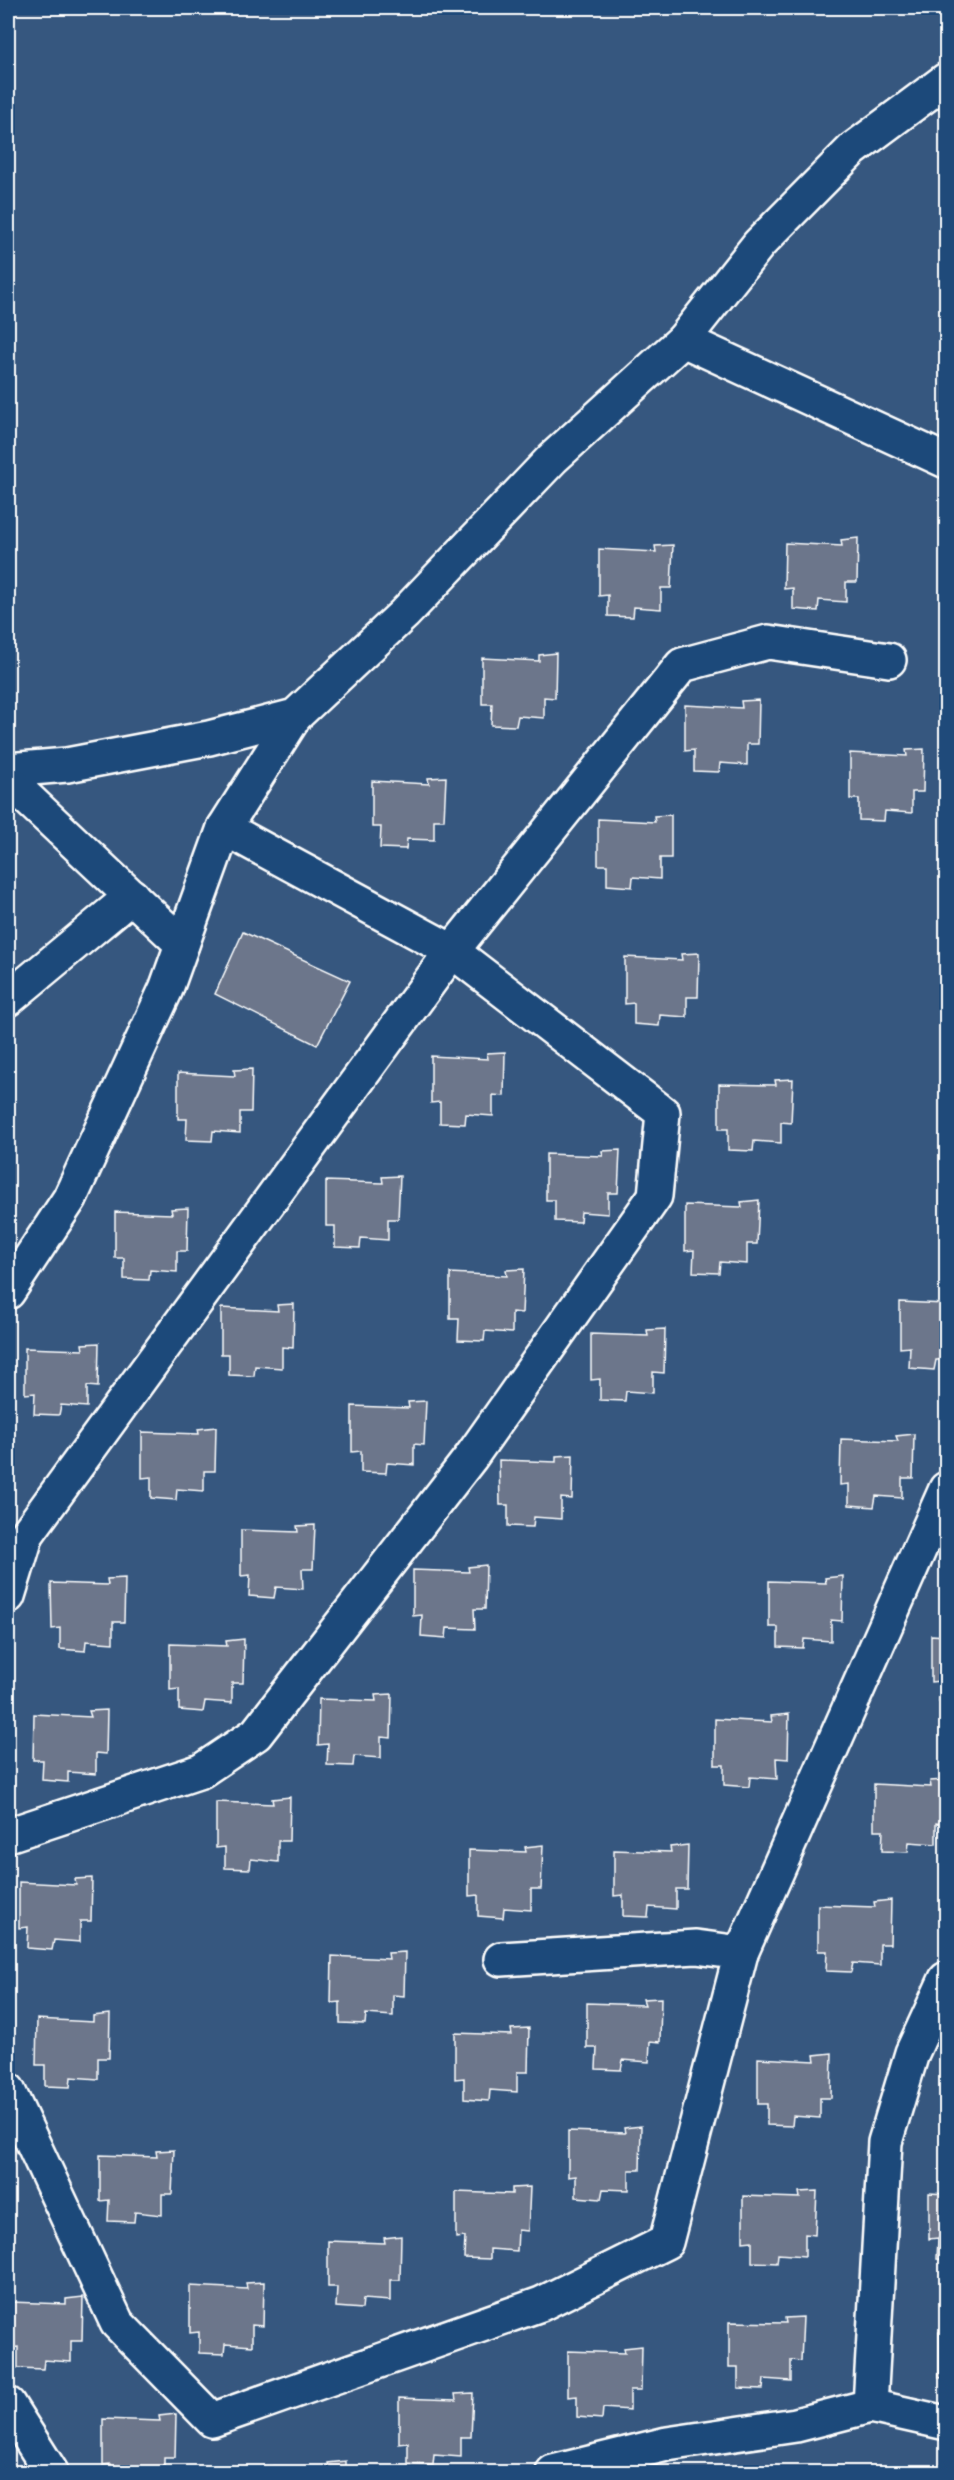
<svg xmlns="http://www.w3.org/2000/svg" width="954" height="2480" font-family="'Patrick Hand',sans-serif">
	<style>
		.building { fill: #6c768b; stroke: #fff; stroke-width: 1.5 }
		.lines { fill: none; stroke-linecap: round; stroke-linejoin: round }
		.minor-casing { stroke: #fff; stroke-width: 38 }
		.minor { stroke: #1f4a7a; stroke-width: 33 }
	</style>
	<rect width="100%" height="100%" fill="#36577f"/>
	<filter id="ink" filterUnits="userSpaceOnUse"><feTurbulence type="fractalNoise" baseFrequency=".0167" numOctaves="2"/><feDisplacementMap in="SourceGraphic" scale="12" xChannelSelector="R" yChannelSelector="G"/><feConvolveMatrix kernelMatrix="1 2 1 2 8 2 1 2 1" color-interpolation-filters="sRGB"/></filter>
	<g filter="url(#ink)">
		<g class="building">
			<polygon points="858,538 857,582 846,582 846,602 819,600 818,611 793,609 793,588 784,589 785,543 842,546 841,540"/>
			<polygon points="673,545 671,588 661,588 661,609 634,607 633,617 608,616 608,595 599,596 599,549 656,552 655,546"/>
			<polygon points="556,653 555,698 544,697 544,718 518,716 516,726 491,725 492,704 482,704 482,658 539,661 539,655"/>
			<polygon points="759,700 758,744 747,744 747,765 720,763 719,772 694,771 694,750 685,751 685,705 742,708 741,701"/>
			<polygon points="924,749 923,792 912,792 912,813 885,811 884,821 859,820 859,799 850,799 850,753 907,756 906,750"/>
			<polygon points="446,777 444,820 434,820 434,840 407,839 406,849 380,848 381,827 372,827 372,781 429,784 428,778"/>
			<polygon points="671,815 671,858 660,858 660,879 633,877 632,887 607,885 607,865 598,865 598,819 655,822 654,816"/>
			<polygon points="243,932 350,981 317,1045 215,994"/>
			<polygon points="699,953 698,997 687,997 687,1017 660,1015 659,1026 634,1024 634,1003 625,1004 625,957 682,960 681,954"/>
			<polygon points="505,1052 504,1096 493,1095 493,1116 466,1114 465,1124 440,1123 440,1102 431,1103 431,1056 488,1059 487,1053"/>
			<polygon points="252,1069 251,1112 240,1112 240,1133 213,1131 212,1141 186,1140 187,1119 178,1119 178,1073 235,1076 234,1070"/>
			<polygon points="793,1079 791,1123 781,1122 781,1143 754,1141 753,1151 728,1150 728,1129 719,1129 719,1084 776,1085 775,1080"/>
			<polygon points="620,1150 618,1193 608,1193 608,1214 581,1212 580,1222 555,1221 555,1200 546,1200 546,1154 603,1156 602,1151"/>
			<polygon points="400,1176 398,1219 388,1219 388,1240 361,1238 360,1248 335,1247 335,1226 326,1226 326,1181 383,1183 382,1177"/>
			<polygon points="759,1200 757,1244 747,1244 747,1264 720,1262 719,1273 693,1272 694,1250 685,1251 685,1205 742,1207 741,1202"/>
			<polygon points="188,1208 187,1251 177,1251 177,1272 150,1270 149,1280 124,1279 124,1258 115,1258 115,1212 172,1214 171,1209"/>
			<polygon points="524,1269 522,1313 512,1312 512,1333 485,1331 484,1341 458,1340 459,1319 450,1319 450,1273 507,1276 506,1270"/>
			<polygon points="900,1302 946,1304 946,1360 936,1360 934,1370 909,1368 910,1347 900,1348"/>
			<polygon points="294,1304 293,1348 282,1347 282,1368 255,1366 254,1376 229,1375 229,1354 221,1354 221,1308 278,1311 277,1305"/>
			<polygon points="665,1329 664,1373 653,1372 653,1393 626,1391 625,1401 600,1400 600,1379 591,1380 591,1334 648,1336 647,1330"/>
			<polygon points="99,1343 98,1387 87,1386 87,1407 61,1405 59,1415 34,1414 35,1393 25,1394 25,1348 83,1350 82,1344"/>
			<polygon points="426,1401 424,1445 414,1444 414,1465 387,1463 386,1473 361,1472 361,1451 352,1452 352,1406 409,1408 408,1402"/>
			<polygon points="216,1427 215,1471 204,1471 204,1491 177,1489 176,1500 151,1498 151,1477 142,1478 142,1432 199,1434 198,1429"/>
			<polygon points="914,1434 913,1478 902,1478 902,1498 876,1496 874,1507 849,1505 849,1484 840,1485 841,1439 898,1441 896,1436"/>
			<polygon points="573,1455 572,1499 561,1498 561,1519 534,1517 533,1527 508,1526 508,1505 500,1505 499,1460 556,1462 556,1456"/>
			<polygon points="315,1525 313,1569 302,1569 303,1589 276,1587 274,1598 249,1596 250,1575 241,1576 241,1530 298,1532 297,1526"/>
			<polygon points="486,1565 485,1609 474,1609 475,1629 447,1628 446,1638 421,1636 422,1615 413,1616 413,1570 469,1572 468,1567"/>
			<polygon points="843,1576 842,1621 831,1620 831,1641 804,1639 803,1648 778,1647 778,1627 769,1627 769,1581 826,1583 825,1578"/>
			<polygon points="125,1578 124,1622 113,1622 113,1643 86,1641 85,1651 60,1649 60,1628 52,1629 51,1583 108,1585 107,1579"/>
			<polygon points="931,1635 946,1636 946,1702 939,1702 940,1681 931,1682"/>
			<polygon points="244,1639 243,1683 232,1683 232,1703 205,1701 203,1712 179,1710 179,1689 170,1690 170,1644 227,1646 226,1641"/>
			<polygon points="392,1694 391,1738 381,1737 381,1758 354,1756 353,1766 327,1765 328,1744 318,1745 319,1699 376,1701 375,1695"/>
			<polygon points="107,1710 106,1754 96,1753 96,1774 68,1772 68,1782 42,1780 43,1760 33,1760 34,1714 91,1717 89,1711"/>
			<polygon points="789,1714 788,1759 776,1758 777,1779 750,1777 749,1787 724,1785 724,1765 715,1765 715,1719 772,1722 771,1716"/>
			<polygon points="946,1780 946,1824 936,1823 936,1844 909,1842 908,1852 882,1851 883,1830 874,1830 874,1784 931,1787 930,1781"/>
			<polygon points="290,1797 289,1841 278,1841 278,1862 251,1859 250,1869 225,1868 225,1847 216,1848 216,1802 273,1804 272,1799"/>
			<polygon points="543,1845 541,1889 531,1889 531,1910 504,1908 503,1918 478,1916 478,1895 469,1896 469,1850 526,1852 525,1847"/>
			<polygon points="688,1845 687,1889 676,1889 676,1909 649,1907 648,1917 623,1916 623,1895 614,1896 614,1850 671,1852 670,1847"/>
			<polygon points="92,1878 91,1921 80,1921 80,1942 54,1940 52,1950 27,1948 28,1927 19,1928 19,1882 76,1885 75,1879"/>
			<polygon points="891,1900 890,1944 880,1944 880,1965 853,1963 851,1972 826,1971 827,1951 818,1951 818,1905 875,1907 874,1902"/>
			<polygon points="405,1952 404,1996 393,1995 393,2016 366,2014 365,2024 340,2023 340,2002 331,2003 332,1956 389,1959 388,1953"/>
			<polygon points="661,1998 660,2042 650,2041 649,2062 623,2060 621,2070 596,2069 597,2048 587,2048 587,2003 645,2005 643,1999"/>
			<polygon points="110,2014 109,2058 98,2058 98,2079 71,2077 70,2087 45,2086 45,2065 36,2065 37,2019 93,2022 93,2016"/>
			<polygon points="529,2028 528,2072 517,2072 517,2092 490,2090 489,2101 464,2099 464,2078 455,2079 455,2033 512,2035 511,2029"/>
			<polygon points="832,2053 831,2098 820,2098 820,2118 793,2116 792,2126 767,2125 767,2104 758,2104 758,2058 815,2061 814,2055"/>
			<polygon points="641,2126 640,2170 629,2170 629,2190 603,2189 601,2199 576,2197 576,2176 568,2177 568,2131 625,2133 624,2128"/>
			<polygon points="174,2150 172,2194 162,2194 162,2215 135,2212 134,2222 108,2221 109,2200 100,2201 100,2155 157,2157 156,2151"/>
			<polygon points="530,2187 528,2231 518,2230 517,2251 490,2249 490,2259 464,2258 465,2237 456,2238 456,2192 512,2194 512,2188"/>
			<polygon points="817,2191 815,2235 805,2234 805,2256 778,2254 777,2263 752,2262 752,2241 743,2242 743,2196 800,2198 799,2192"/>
			<polygon points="929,2193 946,2194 946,2260 937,2259 938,2238 929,2239"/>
			<polygon points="401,2236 400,2280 390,2280 390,2301 363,2299 362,2309 336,2307 337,2287 328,2287 328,2241 385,2243 384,2238"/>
			<polygon points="264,2282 263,2326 252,2325 252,2346 225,2344 224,2354 199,2353 199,2332 190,2333 190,2286 247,2289 246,2283"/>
			<polygon points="83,2297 82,2341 71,2341 71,2362 44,2360 43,2369 18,2368 18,2347 10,2348 10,2302 66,2304 66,2299"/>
			<polygon points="803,2317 801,2361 791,2360 791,2381 764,2379 763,2389 738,2388 738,2367 729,2367 729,2322 786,2323 785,2318"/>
			<polygon points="939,2332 946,2332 946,2377 939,2378"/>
			<polygon points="642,2346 641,2390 630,2390 630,2410 603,2408 602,2419 577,2417 577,2396 568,2397 568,2351 625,2353 624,2348"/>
			<polygon points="473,2393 471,2437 461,2437 461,2457 434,2455 433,2465 408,2464 408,2443 399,2444 399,2398 456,2400 455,2394"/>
			<polygon points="176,2414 175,2458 164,2458 164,2472 111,2472 111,2464 103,2465 103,2419 160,2421 159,2416"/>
			<polygon points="346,2461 346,2472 273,2472 273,2466 329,2468 328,2463"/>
		</g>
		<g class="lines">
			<defs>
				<g id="minor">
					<polyline points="683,340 759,244 852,150 946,80"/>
					<polyline points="8,770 67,765 209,738 295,716 404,614 553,458 683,340 946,461"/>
					<polyline points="8,780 182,944"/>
					<polyline points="8,999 132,896"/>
					<polyline points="8,1292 70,1198 166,989 224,828 295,716"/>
					<polyline points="8,1596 27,1534 452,951 682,665 768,642 889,660"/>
					<polyline points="8,1835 201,1771 256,1734 471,1457 655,1196 663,1113 452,951 224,828"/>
					<polyline points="741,1953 946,1489"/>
					<polyline points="8,2090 117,2323 212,2420 541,2304 666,2242 741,1953 696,1947 501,1959"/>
					<polyline points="8,2404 51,2472"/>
					<polyline points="870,2406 885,2142 912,2053 946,1979"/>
					<polyline points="553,2472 667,2444 796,2425 870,2406 946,2423"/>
				</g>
			</defs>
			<use href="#minor" class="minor-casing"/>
			<use href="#minor" class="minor"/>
		</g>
	</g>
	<rect width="954" height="2480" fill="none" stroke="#1f4a7a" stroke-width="30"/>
	<rect x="15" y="15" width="924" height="2450" fill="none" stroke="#fff" stroke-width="2" filter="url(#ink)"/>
</svg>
